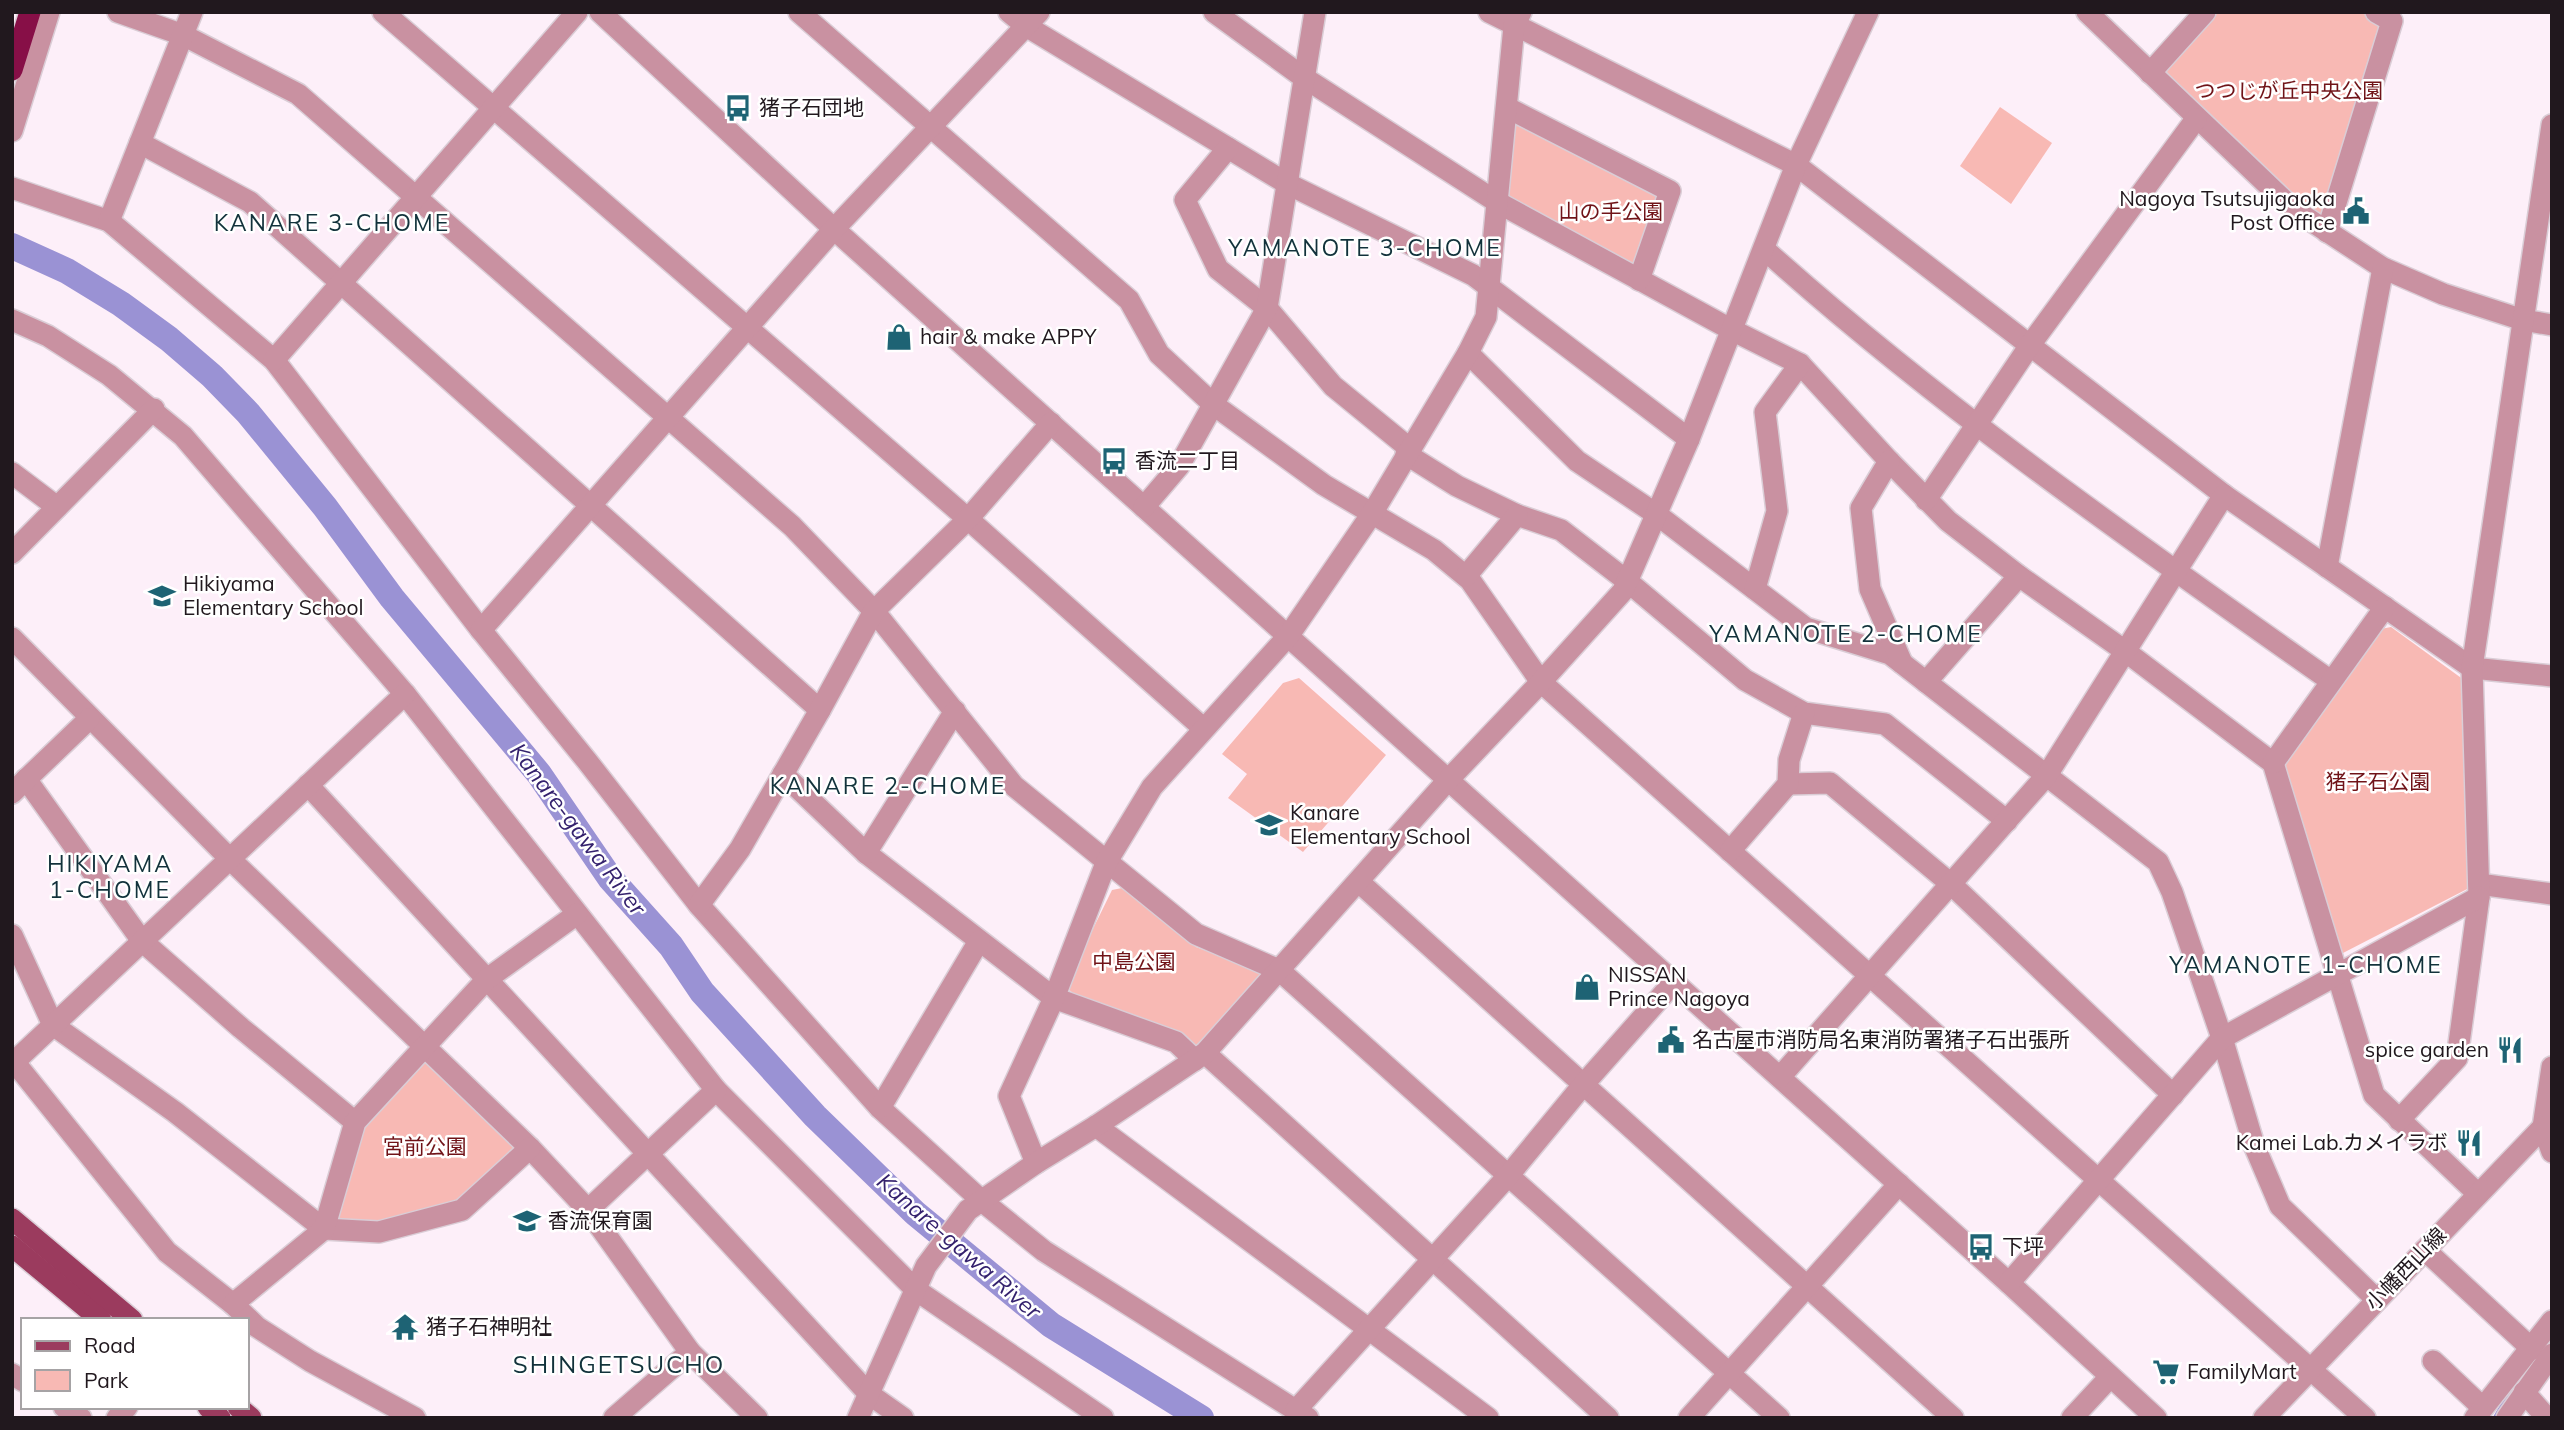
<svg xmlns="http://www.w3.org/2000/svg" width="2564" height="1430" font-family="Mulish,'Noto Sans JP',sans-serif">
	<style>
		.green { fill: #f8b9b4 }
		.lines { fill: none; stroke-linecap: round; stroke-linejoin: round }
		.stream { stroke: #9a92d4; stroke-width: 4.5 }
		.river { stroke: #9a92d4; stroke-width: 26 }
		.minor-casing { stroke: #dacdd6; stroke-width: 24 }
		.major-casing { stroke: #dacdd6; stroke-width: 24 }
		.highway-casing { stroke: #dacdd6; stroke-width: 24 }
		.minor { stroke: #c991a1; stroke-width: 21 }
		.major { stroke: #9b3b5e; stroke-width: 21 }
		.highway { stroke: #870f47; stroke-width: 21 }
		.labels { text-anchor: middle; stroke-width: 5; stroke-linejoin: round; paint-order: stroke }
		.park-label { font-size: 21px; fill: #701318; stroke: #fff }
		.poi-label { font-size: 21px; fill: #21181e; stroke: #fff; text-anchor: start }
		.street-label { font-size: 21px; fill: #21181e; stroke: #fff }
		.neighbourhood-label { font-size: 23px; letter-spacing: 2px; fill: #12323b; stroke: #fff }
		.water-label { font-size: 23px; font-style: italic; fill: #34216d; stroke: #fff }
		.quarter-label { font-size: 24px; letter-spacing: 2px; fill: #12323b; stroke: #fff }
	</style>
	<rect width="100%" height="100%" fill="#fdeff9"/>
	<g class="green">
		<polygon points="2198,12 2376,12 2392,21 2327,232 2150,73"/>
		<polygon points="2000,107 2052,143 2011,204 1960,166"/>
		<polygon points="1518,121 1662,195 1635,267 1514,206 1507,195 1511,128"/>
		<polygon points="2391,627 2464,680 2471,887 2343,953 2332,948 2281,763 2381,629"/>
		<polygon points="1299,678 1386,755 1303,852 1228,798 1247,774 1222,754 1283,683"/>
		<polygon points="1122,888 1196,947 1260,971 1258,982 1200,1052 1076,996 1065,986 1112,890"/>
		<polygon points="428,1062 512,1142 514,1152 456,1203 382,1224 340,1221 335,1216 361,1124 419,1063"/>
	</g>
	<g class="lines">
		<polyline class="stream" points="2495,1418 2515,1383"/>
		<polyline class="river" points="12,246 67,271 121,304 169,339 212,376 248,413 325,507 392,598 539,774 610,878 671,946 702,992 815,1116 915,1213 1051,1325 1201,1418"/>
		<defs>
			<g id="minor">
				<polyline points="118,12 183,35 298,94 792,526 874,611 1014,786 1196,934 1279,970 1779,1418"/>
				<polyline points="383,12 968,519 1203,728"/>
				<polyline points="600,12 834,229 2009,1283 2156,1418"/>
				<polyline points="799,12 1129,300 1159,354 1214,405 1324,485 1434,550 1470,580 1541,682 2365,1418"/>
				<polyline points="1009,12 1026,26 1286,183 1473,275 1689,439"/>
				<polyline points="1214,12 1303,77 1497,202 1732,330 1800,364 1889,461 1948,521 2019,576 2125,651 2273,763 2374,1095 2478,1194"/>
				<polyline points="1489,12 1796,165 2224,495 2472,668 2552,676"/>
				<polyline points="2087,12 2293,209 2383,268 2443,294 2523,320 2552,325"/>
				<polyline points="2150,73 2205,12"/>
				<polyline points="1508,108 1670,191 1639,280"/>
				<polyline points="12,131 49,12"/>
				<polyline points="140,143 250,202 820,710"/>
				<polyline points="1228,148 1185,200 1218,269 1267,308 1333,386 1409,448"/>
				<polyline points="12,188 109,221 274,360 481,630 587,761 699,905 880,1108 982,1201 1044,1251 1308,1418"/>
				<polyline points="109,221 192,12"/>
				<polyline points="2327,232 2392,21 2376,12"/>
				<path d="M 1764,249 C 1941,408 2137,544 2331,681"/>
				<polyline points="12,320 48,336 109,375 183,436 405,694 716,1090 916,1290 1103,1418"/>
				<polyline points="1468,353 1577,461 1656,514 1806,628 1890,654 2158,862 2172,892 2222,1038 2254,1145 2280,1206 2377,1300"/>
				<polyline points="274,360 577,12"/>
				<polyline points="1406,454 1457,486 1517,515 1561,530 1627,581 1745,680 1804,713 1885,724 2007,821"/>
				<polyline points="1889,461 1861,508 1870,589 1902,663"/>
				<polyline points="12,473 57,507"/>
				<polyline points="1926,500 2030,345 2196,119"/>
				<polyline points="1144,507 1179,466 1267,308 1315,12"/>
				<polyline points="12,553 154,409"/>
				<polyline points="2327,567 2383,268"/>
				<polyline points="1466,576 1517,515"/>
				<polyline points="1755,589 1777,511 1765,412 1800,364"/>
				<polyline points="481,630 834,229 1039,12"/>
				<polyline points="12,638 231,860 530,1148 588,1210 690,1352 757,1418"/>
				<polyline points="1926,682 2019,576"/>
				<polyline points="2273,763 2385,607"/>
				<polyline points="783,774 866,853 1054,998 1176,1042 1195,1060"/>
				<polyline points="26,779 142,941 241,1028 355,1122"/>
				<polyline points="1788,784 1830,783 1951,884 2173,1095"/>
				<polyline points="308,785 869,1394 903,1418"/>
				<polyline points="12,793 89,719"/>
				<polyline points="1730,851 1788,784 1789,760 1804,713"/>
				<polyline points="866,853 955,711"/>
				<polyline points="1359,882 1953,1418"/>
				<polyline points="2479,884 2552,894"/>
				<polyline points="699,905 740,849 820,710 874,611 968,519 1051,423"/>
				<polyline points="12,935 53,1025 175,1112 324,1229 379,1232 462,1210 530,1148"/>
				<polyline points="1205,1053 1608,1418"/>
				<polyline points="12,1059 167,1252 233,1304 257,1327 310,1361 415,1418"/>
				<polyline points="12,1064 405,694"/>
				<polyline points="2552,1067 2543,1127 2552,1152"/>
				<polyline points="1780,1077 2047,775 2224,495"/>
				<polyline points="880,1108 979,941"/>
				<polyline points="2399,1120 2457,1058 2479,897 2472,668 2552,125"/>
				<polyline points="1096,1126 1488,1418"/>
				<polyline points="1036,1163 1009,1096 1054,998 1106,863 1152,787 1289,635 1373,512 1468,353 1486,317 1514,26 1521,12"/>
				<polyline points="588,1210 716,1090"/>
				<polyline points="2425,1250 2532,1349"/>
				<polyline points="2009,1283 2222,1038 2479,897"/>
				<polyline points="233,1304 324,1229 355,1122 487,979 577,914"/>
				<polyline points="2433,1361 2482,1407"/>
				<polyline points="12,1374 23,1381"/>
				<polyline points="2524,1392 2547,1418"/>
				<polyline points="64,1407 81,1418"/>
				<polyline points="1296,1410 1508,1176 1583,1085 1674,982"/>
				<polyline points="117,1418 127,1407"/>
				<polyline points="614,1418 690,1352"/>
				<polyline points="858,1418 926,1266 968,1210 1036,1163 1096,1126 1205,1053 1449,779 1541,682 1623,591 1689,439 1796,165 1868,12"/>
				<polyline points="1689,1418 1899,1184"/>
				<polyline points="2072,1418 2110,1377"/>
				<polyline points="2264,1418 2543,1127 2552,1127"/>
				<polyline points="2475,1418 2552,1321"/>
				<polyline points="2507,1418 2552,1354"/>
			</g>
			<g id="major">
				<polyline points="12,1219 132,1320"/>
				<polyline points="12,1246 101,1320"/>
				<polyline points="208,1407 220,1418"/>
				<polyline points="238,1407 251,1418"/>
			</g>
			<polyline id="highway" points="12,70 30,12"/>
		</defs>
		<use href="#minor" class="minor-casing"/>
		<use href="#major" class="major-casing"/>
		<use href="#highway" class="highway-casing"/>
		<use href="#minor" class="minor"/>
		<use href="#major" class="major"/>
		<use href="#highway" class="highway"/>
	</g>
	<defs>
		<symbol id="bus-bare" viewBox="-9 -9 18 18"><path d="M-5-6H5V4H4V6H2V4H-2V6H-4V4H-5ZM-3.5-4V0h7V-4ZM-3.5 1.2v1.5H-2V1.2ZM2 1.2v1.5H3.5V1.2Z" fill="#1e6374" stroke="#fff" stroke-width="2.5" paint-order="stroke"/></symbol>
		<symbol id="civic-bare" viewBox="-9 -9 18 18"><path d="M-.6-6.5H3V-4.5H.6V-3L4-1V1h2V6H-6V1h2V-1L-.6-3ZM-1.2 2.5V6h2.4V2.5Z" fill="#1e6374" stroke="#fff" stroke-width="2.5" paint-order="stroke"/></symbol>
		<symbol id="shop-bare" viewBox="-9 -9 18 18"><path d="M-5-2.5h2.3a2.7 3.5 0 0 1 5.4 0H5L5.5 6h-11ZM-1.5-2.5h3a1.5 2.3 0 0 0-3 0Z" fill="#1e6374" stroke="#fff" stroke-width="2.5" paint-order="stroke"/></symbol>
		<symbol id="school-bare" viewBox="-9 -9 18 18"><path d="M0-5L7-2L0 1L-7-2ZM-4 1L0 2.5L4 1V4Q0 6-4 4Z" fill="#1e6374" stroke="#fff" stroke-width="2.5" paint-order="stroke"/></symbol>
		<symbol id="restaurant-bare" viewBox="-9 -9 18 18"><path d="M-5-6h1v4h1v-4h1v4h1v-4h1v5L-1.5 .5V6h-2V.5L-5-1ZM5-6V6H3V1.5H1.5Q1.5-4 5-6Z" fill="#1e6374" stroke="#fff" stroke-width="2.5" paint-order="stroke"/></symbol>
		<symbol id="temple-bare" viewBox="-9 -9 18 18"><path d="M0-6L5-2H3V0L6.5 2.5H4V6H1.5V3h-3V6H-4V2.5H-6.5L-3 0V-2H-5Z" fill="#1e6374" stroke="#fff" stroke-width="2.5" paint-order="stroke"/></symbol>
		<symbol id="supermarket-bare" viewBox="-9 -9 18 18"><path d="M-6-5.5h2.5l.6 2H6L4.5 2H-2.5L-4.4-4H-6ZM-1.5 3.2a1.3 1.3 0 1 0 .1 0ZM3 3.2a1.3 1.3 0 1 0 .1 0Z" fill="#1e6374" stroke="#fff" stroke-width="2.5" paint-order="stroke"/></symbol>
	</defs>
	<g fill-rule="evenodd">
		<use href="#bus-bare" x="719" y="89" width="38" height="38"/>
		<use href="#civic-bare" x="2337" y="192" width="38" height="38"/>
		<use href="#shop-bare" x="880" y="318" width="38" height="38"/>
		<use href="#bus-bare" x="1095" y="442" width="38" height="38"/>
		<use href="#school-bare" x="143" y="577" width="38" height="38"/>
		<use href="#school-bare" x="1250" y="806" width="38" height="38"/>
		<use href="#shop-bare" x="1568" y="968" width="38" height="38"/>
		<use href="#civic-bare" x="1652" y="1021" width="38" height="38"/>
		<use href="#restaurant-bare" x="2491" y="1031" width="38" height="38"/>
		<use href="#restaurant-bare" x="2450" y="1124" width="38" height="38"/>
		<use href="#school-bare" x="508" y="1202" width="38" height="38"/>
		<use href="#bus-bare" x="1962" y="1228" width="38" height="38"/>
		<use href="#temple-bare" x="386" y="1308" width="38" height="38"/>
		<use href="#supermarket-bare" x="2147" y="1353" width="38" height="38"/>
	</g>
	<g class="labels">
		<g class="park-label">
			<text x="2289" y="98">つつじが丘中央公園</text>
			<text x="1611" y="219">山の手公園</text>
			<text x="2378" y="789">猪子石公園</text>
			<text x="1134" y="969">中島公園</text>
			<text x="425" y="1154">宮前公園</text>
		</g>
		<g class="poi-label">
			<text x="759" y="115">猪子石団地</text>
			<text x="2335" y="206" text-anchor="end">Nagoya Tsutsujigaoka<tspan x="2335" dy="24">Post Office</tspan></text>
			<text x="920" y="344">hair &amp; make APPY</text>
			<text x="1135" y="468">香流二丁目</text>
			<text x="183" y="591">Hikiyama<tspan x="183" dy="24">Elementary School</tspan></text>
			<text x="1290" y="820">Kanare<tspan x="1290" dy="24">Elementary School</tspan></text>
			<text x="1608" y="982">NISSAN<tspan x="1608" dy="24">Prince Nagoya</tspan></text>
			<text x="1692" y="1047">名古屋市消防局名東消防署猪子石出張所</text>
			<text x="2489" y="1057" text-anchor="end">spice garden</text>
			<text x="2448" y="1150" text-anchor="end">Kamei Lab.カメイラボ</text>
			<text x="548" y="1228">香流保育園</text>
			<text x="2002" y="1254">下坪</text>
			<text x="426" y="1334">猪子石神明社</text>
			<text x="2187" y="1379">FamilyMart</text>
		</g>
		<g class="street-label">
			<text transform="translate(2406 1269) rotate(-46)" y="7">小幡西山線</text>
		</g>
		<g class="neighbourhood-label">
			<text x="332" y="231">KANARE 3-CHOME</text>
			<text x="1365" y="256">YAMANOTE 3-CHOME</text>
			<text x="1846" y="642">YAMANOTE 2-CHOME</text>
			<text x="888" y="794">KANARE 2-CHOME</text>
			<text x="110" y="872">HIKIYAMA<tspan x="110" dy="26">1-CHOME</tspan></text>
			<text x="2306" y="973">YAMANOTE 1-CHOME</text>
		</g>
		<g class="water-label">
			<text transform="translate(578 829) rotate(53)" y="8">Kanare-gawa River</text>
			<text transform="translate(959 1246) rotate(41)" y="8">Kanare-gawa River</text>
		</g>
		<g class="quarter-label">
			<text x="619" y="1373">SHINGETSUCHO</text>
		</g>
	</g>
	<rect width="2564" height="1430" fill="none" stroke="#21181e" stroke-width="28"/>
	<rect x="21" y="1318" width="228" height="91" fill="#ffffff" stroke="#a6a3a5" stroke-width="2"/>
	<rect x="35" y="1341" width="35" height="10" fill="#9b3b5e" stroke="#a6a3a5" stroke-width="2"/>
	<text x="84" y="1353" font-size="21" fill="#21181e">Road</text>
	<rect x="35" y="1370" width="35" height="21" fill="#f8b9b4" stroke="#a6a3a5" stroke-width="2"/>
	<text x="84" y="1388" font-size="21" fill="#21181e">Park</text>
</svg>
